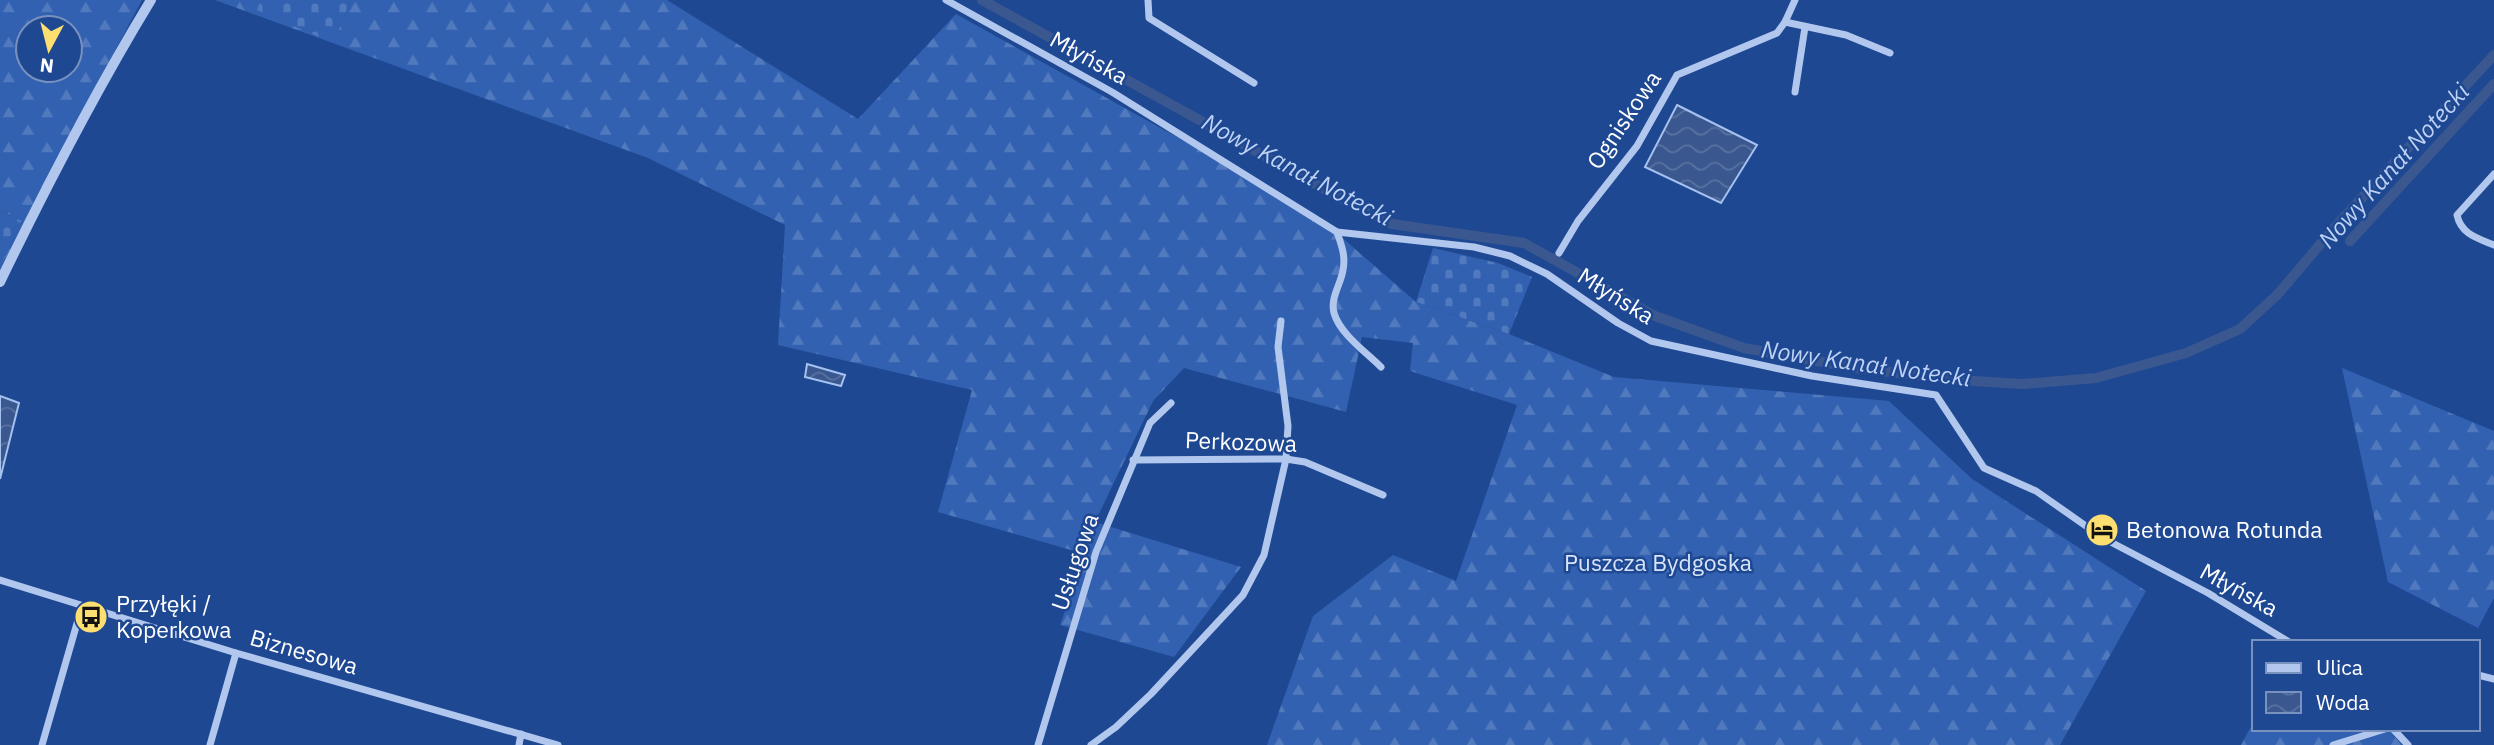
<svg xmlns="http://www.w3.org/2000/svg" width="2494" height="745" font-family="'IBM Plex Sans',sans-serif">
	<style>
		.forest { fill: url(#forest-firs); fill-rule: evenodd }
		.cemetery { fill: url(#cemetery-stones) }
		.water { fill: url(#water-waves); stroke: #a4c1ef; stroke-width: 2 }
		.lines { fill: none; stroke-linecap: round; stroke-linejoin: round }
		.canal { stroke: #3a588f; stroke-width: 10 }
		.minor { stroke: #b1c7ee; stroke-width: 7 }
		.tertiary { stroke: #b1c7ee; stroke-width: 10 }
		.labels { text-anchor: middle; stroke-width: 5; stroke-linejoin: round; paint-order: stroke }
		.street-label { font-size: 23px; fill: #fff; stroke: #1f4893 }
		.poi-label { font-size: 23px; fill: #fff; stroke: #1f4893; text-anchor: start }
		.park-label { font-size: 23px; fill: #d7e4fa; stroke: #1f4893 }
		.water-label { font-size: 24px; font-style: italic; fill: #bdd2f5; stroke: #1f4893 }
	</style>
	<defs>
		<pattern id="forest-firs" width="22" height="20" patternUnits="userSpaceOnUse" patternTransform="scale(1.75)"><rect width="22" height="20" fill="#3261b1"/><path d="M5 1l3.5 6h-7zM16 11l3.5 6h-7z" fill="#5179bd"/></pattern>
		<pattern id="cemetery-stones" width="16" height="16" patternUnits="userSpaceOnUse" patternTransform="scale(1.75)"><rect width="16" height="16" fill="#3261b1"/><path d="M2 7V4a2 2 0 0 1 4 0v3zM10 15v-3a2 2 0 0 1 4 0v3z" fill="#5179bd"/></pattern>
		<pattern id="water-waves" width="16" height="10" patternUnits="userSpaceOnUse" patternTransform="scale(1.75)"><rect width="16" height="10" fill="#3a588f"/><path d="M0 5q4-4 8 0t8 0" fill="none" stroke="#5871a0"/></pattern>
	</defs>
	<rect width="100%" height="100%" fill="#1f4893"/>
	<g class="forest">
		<path d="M 0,0 L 142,0 L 38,196 L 0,276 L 0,268 L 22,221 L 0,210 ZM 28,28 L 70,28 L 70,70 L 28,70 Z"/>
		<polygon points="215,0 261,0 258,10 333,42 351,0 667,0 858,119 956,14 1315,214 1416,302 1509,334 1614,377 1889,401 1972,479 2146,591 2060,745 1267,745 1313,616 1393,555 1456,581 1517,405 1410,371 1413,343 1362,337 1346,412 1184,368 1153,401 1095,522 1241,567 1174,657 1060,625 1085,554 938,512 972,390 778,345 785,225 648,158"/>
		<polygon points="2342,368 2494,431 2494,598 2478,628 2388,582"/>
		<polygon points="2254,721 2254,729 2388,729 2402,745 2241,745"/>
	</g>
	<g class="cemetery">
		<polygon points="261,0 351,0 333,43 257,10"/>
		<polygon points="0,210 22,221 0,268"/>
		<polygon points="1433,248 1498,263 1532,277 1509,334 1416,302"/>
	</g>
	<g class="water">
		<polygon points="1677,105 1757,145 1721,203 1645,167"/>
		<polygon points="807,364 845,375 841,386 805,377"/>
		<polygon points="0,396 19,403 0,479"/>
	</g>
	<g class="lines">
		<g class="canal">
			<polyline points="982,0 1346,201 1392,224 1524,243 1655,316 1744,348 1862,369 1959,380 2022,384 2096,378 2186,353 2240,329 2277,295 2335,227 2494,55"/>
			<polyline points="2350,241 2494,84"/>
		</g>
		<g class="minor">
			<polyline points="946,0 1112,92 1337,232 1474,247 1510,256 1547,274 1618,323 1651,341 1812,376 1936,395 1984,468 2036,491 2103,538 2208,593 2289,642"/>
			<polyline points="1148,0 1149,18 1254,83"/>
			<polyline points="1795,0 1785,22 1846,35 1890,53"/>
			<polyline points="1795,92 1805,27"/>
			<path d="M 2494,174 L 2457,215 C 2461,234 2477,238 2494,245"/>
			<path d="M 1337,232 C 1341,244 1346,256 1343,270 C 1341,284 1330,298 1334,313 C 1340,334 1366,352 1381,367"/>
			<polyline points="1559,253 1578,221 1637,146 1677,75 1777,33 1785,22"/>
			<polyline points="1133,460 1286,459 1305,462 1383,495"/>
			<polyline points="0,580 236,653 558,745"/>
			<polyline points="2478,675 2494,679"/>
			<polyline points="2393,729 2408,745"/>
			<polyline points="42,745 82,606"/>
			<polyline points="210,745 236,653"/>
			<polyline points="519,745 521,734"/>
			<polyline points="1038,745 1096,552 1150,423 1171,403"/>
			<polyline points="1091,745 1116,727 1151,694 1243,595 1264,555 1286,459 1288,426 1278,347 1281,321"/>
			<polyline points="2333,745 2385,729"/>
		</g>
		<path class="tertiary" d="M 0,282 C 47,185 95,92 151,0"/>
	</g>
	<defs>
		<symbol id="hotel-disc" viewBox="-11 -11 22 22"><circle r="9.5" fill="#fcdf70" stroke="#1f4893"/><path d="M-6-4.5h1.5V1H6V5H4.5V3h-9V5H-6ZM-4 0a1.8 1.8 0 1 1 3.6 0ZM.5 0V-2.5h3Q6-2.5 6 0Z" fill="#111"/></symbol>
		<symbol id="bus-disc" viewBox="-11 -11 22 22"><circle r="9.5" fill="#fcdf70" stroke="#1f4893"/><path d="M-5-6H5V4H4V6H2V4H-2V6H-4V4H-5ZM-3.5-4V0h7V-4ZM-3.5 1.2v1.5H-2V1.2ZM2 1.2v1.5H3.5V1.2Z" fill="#111"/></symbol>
	</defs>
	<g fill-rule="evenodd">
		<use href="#hotel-disc" x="2083" y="511" width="38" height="38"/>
		<use href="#bus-disc" x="72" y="598" width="38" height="38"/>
	</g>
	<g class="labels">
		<g class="street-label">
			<text transform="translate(1089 58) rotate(29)" y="8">Młyńska</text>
			<text transform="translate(1624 120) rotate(-56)" y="8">Ogniskowa</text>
			<text transform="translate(1616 296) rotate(32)" y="8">Młyńska</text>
			<text transform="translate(1241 442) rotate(2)" y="8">Perkozowa</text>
			<text transform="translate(1075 562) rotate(-71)" y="8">Usługowa</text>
			<text transform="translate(2239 590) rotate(29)" y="8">Młyńska</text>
			<text transform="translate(304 652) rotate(16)" y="8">Biznesowa</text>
		</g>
		<g class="poi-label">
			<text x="2126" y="538">Betonowa Rotunda</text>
			<text x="116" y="612">Przyłęki /<tspan x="116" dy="26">Koperkowa</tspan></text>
		</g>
		<g class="park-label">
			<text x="1658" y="571">Puszcza Bydgoska</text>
		</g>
		<g class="water-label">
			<text transform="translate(2394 166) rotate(-48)" y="8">Nowy Kanał Notecki</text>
			<text transform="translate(1297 170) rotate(28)" y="8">Nowy Kanał Notecki</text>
			<text transform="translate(1866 364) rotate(8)" y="8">Nowy Kanał Notecki</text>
		</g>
	</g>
	<rect x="2252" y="640" width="228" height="91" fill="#1f4893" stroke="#7991be" stroke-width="2"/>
	<rect x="2266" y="663" width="35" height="10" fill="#b1c7ee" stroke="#7991be" stroke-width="2"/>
	<text x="2316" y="675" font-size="21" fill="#ffffff">Ulica</text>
	<rect x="2266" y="692" width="35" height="21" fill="url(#water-waves)" stroke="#7991be" stroke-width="2"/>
	<text x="2316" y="710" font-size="21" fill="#ffffff">Woda</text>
	<g transform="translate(49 49) rotate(187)"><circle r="33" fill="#1f4893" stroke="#7991be" stroke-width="2"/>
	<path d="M0-5L12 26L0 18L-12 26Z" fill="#fcdf70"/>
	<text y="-10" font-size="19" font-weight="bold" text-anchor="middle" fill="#ffffff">N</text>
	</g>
</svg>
